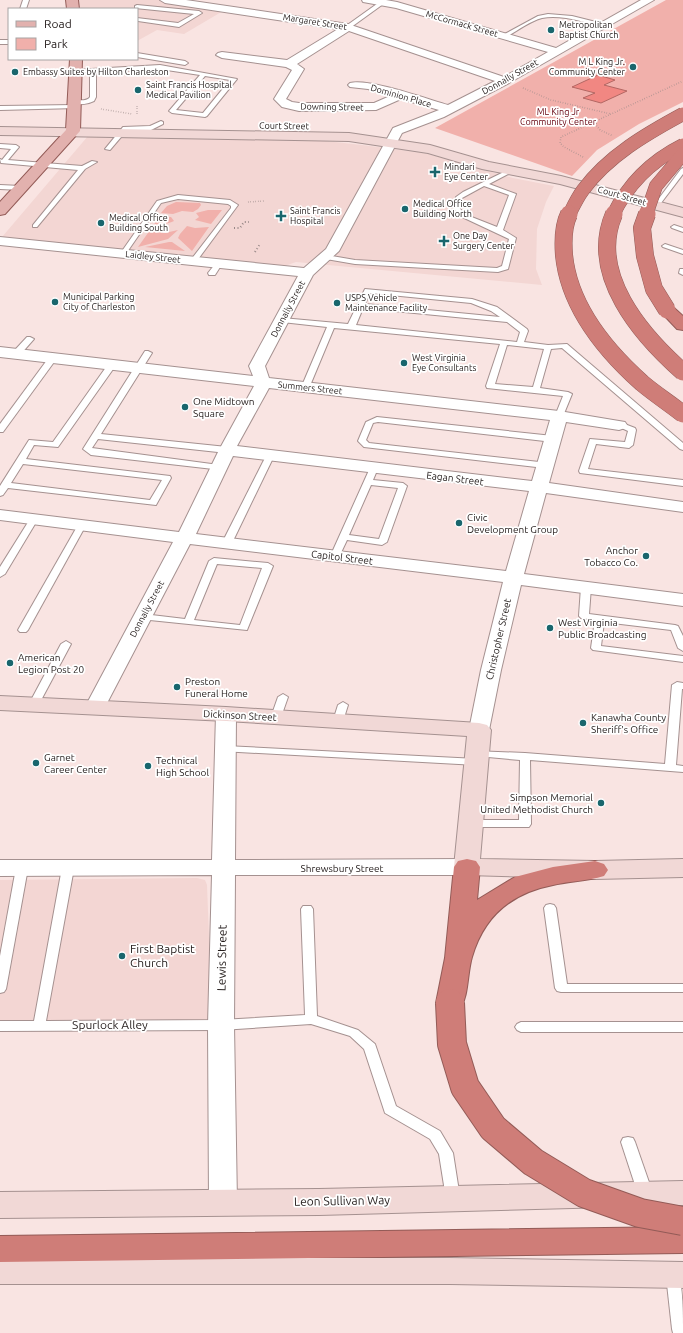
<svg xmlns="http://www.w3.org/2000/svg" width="683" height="1333" font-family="Ubuntu,sans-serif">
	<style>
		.built { fill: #f3d6d3 }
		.green { fill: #f1b0ab }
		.water { fill: #f18782; stroke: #b36763 }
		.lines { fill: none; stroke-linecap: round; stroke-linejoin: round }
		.lane-casing { stroke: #a59190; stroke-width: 2 }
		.street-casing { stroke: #a59190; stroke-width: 2 }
		.secondary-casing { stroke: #a59190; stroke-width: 2 }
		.primary-casing { stroke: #935b57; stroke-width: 2 }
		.highway-casing { stroke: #935b57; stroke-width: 2 }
		.path-far1 { stroke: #978887; stroke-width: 1.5; stroke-dasharray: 0.5 2; stroke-linecap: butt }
		.path { stroke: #978887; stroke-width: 2; stroke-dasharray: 1 2.5; stroke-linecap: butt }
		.lane { fill: #fff; fill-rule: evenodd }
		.street { fill: #fff; fill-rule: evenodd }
		.secondary { fill: #f1d8d6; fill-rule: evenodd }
		.primary { fill: #e2b1ae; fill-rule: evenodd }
		.highway { fill: #cf7d78; fill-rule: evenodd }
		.highway-bridge-far2-casing { stroke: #935b57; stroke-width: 14; stroke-linecap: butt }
		.highway-bridge-far1-casing { stroke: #935b57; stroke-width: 18; stroke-linecap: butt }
		.highway-bridge-casing { stroke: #935b57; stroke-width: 30; stroke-linecap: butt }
		.highway-bridge-far2 { stroke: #cf7d78; stroke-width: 13 }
		.highway-bridge-far1 { stroke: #cf7d78; stroke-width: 17 }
		.highway-bridge { stroke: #cf7d78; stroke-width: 28 }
		.poi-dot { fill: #19666d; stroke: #fff; stroke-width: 1.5 }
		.labels { text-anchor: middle; stroke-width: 3.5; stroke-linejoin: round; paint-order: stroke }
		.far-street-label { font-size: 9px; fill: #231c1b; stroke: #fff }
		.far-poi-label { font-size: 9px; fill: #231c1b; stroke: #fff; text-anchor: start }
		.far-park-label { font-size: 9px; fill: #65020f; stroke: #fff }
		.poi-label { font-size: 10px; fill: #231c1b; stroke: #fff; text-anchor: start }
		.street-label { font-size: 10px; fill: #231c1b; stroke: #fff }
		.near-poi-label { font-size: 12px; fill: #231c1b; stroke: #fff; text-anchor: start }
		.near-street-label { font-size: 12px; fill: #231c1b; stroke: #fff }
	</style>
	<rect width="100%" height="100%" fill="#f9e4e2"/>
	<g class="built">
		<polygon points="72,0 163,0 228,8 184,34 157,30 137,41 137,9 73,9"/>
		<polygon points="88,136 317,140 362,145 425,153 513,178 554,186 546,202 537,229 536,269 542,285 296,262 282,267 2,237"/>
		<polygon points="197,878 205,880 207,885 212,1016 207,1022 0,1022 0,880"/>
	</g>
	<g class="green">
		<polygon points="666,0 683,0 683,102 639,124 597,150 572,176 435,128"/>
		<polygon points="176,202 200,203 201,205 198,209 193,212 182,211 173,214 161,213 167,206"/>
		<polygon points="208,210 222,210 211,224 195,220 199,217 196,213"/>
		<path d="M 160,216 L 171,217 L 174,221 C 168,224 161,224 155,228 L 156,230 L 165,233 L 178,230 L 168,239 L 138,247 Z"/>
		<polygon points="187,226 195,228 209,227 192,251 178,238 180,234"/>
		<polygon points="172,242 185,251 145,247 169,242"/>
	</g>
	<polygon class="water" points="598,75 615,80 604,85 627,91 601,103 583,98 595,93 572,87"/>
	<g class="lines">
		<defs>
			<g id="lane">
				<polygon points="23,0 29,0 26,9 20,9"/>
				<polygon points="381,1 386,2 350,28 346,28 346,26"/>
				<polygon points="137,5 199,11 202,13 179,27 138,21 137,18 178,23 194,14 135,8 135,6"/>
				<path d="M 548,14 L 572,16 L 608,25 L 605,27 C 586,23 562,14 542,18 C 530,21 517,31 506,37 L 501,36 L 538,16 Z"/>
				<rect x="0" y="40" width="9" height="4"/>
				<polygon points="137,53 185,61 188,63 185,65 137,57"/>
				<path d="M 160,65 L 237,79 L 207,116 L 205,117 L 172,113 L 169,111 L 200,75 L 160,69 L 96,72 L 96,97 L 94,101 C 88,104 78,106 72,102 C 77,98 86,103 90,97 L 90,72 L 76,73 L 73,71 L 74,70 ZM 205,76 L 230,80 L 203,113 L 176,110 Z"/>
				<polygon points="75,105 77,106 77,108 0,110 0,106"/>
				<polygon points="161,121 163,122 163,124 151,130 127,130 110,150 105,149 123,127 150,126"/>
				<polygon points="0,144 16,145 19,147 8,160 82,166 92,161 97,162 85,169 37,227 33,227 33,225 78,170 1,163 0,159 2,160 11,149 0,148"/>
				<path d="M 512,168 L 514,169 L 514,171 L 489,184 L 516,194 L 503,230 L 516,238 L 508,269 L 498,272 L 355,264 L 326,259 L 322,257 L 326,255 L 355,260 L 497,268 L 502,266 L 509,239 L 460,216 L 453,207 L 456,197 L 463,192 ZM 484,186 L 509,195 L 497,227 L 464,214 L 459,207 L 462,198 Z"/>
				<polygon points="683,168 683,174 658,207 654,207 654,205 681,169"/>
				<polygon points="0,185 21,186 24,188 21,190 0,189"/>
				<polygon points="178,195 230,200 238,205 196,262 192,262 190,261 231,208 231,206 228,204 178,199 161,203 125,255 121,255 120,254 157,201"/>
				<polygon points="674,225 683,228 683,232 672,228 671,227"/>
				<polygon points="665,244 683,250 683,254 663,247 662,246"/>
				<polygon points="218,262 222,264 215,275 209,275 208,273 216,263"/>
				<polygon points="680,269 683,269 683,275 679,273"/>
				<path d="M 365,289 L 472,299 L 497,307 L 527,329 L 528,331 L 524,342 L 548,345 L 567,344 L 683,443 L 683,450 L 680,449 L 562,348 L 551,349 L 540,388 L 568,392 L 572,394 L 563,416 L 559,418 L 555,416 L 563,396 L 487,388 L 486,386 L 500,344 L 334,328 L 309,388 L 308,390 L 302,390 L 301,388 L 327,327 L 282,322 L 278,320 L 282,318 L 348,324 ZM 370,293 L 471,303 L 491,311 L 500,317 L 365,304 ZM 363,308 L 507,322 L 520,332 L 517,342 L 356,325 ZM 507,345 L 544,349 L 533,387 L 495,384 Z"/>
				<polygon points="27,337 30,337 34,339 19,356 13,356 13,352"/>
				<polygon points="145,351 148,351 152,353 101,434 227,447 231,450 227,453 98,439 92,448 219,465 222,466 223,468 222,470 91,455 83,449"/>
				<polygon points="50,356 53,356 57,358 3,432 0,432 0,424"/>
				<path d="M 109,363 L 115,363 L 116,365 L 58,447 L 34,445 L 26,459 L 170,476 L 171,478 L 156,505 L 8,488 L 3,495 L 0,496 L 0,486 L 29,440 L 53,442 ZM 23,464 L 162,480 L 150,500 L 11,483 Z"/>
				<polygon points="377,417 553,436 557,439 553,442 378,422 373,423 366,440 369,443 548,463 549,465 548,467 545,468 364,447 358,441 366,422"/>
				<polygon points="616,423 622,423 635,428 636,430 633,445 629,448 596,444 588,469 683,480 683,486 580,473 579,471 590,439 625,442 628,431 615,425"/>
				<polygon points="270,453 274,456 232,543 230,545 224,545 222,543 266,456"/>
				<path d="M 374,465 L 378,468 L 373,480 L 403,483 L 407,486 L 387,542 L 382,545 L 347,540 L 338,559 L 332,559 L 330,557 L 370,468 ZM 371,485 L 398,488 L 379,539 L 349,535 Z"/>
				<polygon points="34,516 38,519 5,574 0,577 0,567 30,519"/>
				<polygon points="82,522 86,525 28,630 26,632 20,632 18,630 78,525"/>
				<path d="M 214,558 L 268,563 L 273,566 L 247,630 L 140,619 L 138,617 L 143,614 L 185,619 L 209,561 ZM 217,564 L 262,568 L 240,625 L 194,620 Z"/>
				<polygon points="586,584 591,587 589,614 675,625 678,626 683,636 683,651 678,648 671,630 604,622 601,646 683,656 683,662 593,650 591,648 595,620 581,618 579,616 581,587"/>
				<polygon points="66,641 71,644 39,704 38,706 30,706 29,704 61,644"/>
				<polygon points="677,682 683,683 683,689 682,689 676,765 683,766 683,772 530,760 531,824 529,827 467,827 465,824 467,821 471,820 519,820 520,760 477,756 473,755 472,753 473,751 525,753 665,764 672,685"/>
				<polygon points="283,694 288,697 281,717 276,720 272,719 271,717 278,697"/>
				<polygon points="343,702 348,705 343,721 342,723 334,723 333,721 338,705"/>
				<polygon points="225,746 477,759 482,762 477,765 221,751 220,749"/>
				<polygon points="22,864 26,865 28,868 6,989 4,992 0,993 0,956 16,868 18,865"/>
				<polygon points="68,864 72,865 74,868 46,1021 221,1020 305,1015 301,909 303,906 311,906 313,909 317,1016 358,1030 375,1044 396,1106 440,1131 453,1153 460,1198 458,1202 453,1204 448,1202 446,1198 439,1154 430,1139 385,1113 364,1049 350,1036 311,1024 221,1030 0,1031 0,1021 34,1021 62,868 64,865"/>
				<polygon points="550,904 554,905 556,908 567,984 683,984 683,992 561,992 557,991 555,988 544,908 546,905"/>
				<polygon points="521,1022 683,1022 683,1032 521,1032 517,1030 515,1027 517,1024"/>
				<polygon points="628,1137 633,1138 635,1142 651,1188 652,1194 650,1198 645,1200 640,1198 638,1194 621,1142 623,1138"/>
				<path d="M 673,1269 L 678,1271 C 683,1287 683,1315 683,1333 L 673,1333 L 672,1329 L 666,1275 L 668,1271 Z"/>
			</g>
			<g id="street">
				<path d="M 160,0 L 186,0 L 348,24 L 504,77 L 548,52 L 396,8 L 363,2 L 362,0 L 386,0 L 397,2 L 556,48 L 641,0 L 654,0 L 509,83 L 444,117 L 402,133 L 339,251 L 313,275 L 265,366 L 269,378 L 559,411 L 625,422 L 627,425 L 625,428 L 619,430 L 566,422 L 549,483 L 683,502 L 683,512 L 546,493 L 524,574 L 683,594 L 683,606 L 521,585 L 501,670 L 489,730 L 486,735 L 479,736 L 472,735 L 469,730 L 481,670 L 503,582 L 190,544 L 105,707 L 102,711 L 95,713 L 88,711 L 85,707 L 173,542 L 0,520 L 0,510 L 179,532 L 219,450 L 254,386 L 0,357 L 0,347 L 253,376 L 249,366 L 298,276 L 0,245 L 0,237 L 304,268 L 326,249 L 393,128 L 439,110 L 401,99 L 376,110 L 299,111 L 282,107 L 274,99 L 292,70 L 286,67 L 222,58 L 216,55 L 218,53 L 222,52 L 287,60 L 338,29 L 165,3 ZM 349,31 L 495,81 L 448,105 C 427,99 369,78 350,83 L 348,85 L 350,87 L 368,89 L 390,96 L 374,103 L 299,103 L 292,102 L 286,99 L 304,69 L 297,64 ZM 269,388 L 550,420 L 532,481 L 237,446 ZM 233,456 L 529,491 L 506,571 L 196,534 Z"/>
				<polygon points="226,708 233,710 236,714 235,860 467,859 475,862 478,867 475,872 467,875 235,875 234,1025 237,1203 233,1211 223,1214 213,1211 209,1203 208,1025 212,875 0,876 0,860 212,860 216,714 219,710"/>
			</g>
			<g id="secondary">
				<polygon points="0,127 349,133 430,145 489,162 561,176 683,208 683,217 560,184 482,169 428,153 349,141 0,135"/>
				<polygon points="0,696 226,707 479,723 487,725 491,730 480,859 595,861 683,859 683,877 595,879 467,875 458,873 454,867 467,736 226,721 0,710"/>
				<polygon points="683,1181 683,1205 319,1215 0,1218 0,1192 319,1189"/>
				<polygon points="0,1258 450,1258 683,1262 683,1288 450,1284 0,1284"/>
			</g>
			<g id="primary">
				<polygon points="66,0 78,0 79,9 67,9"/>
				<polygon points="70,59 82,59 80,131 5,214 0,215 0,202 66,130"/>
			</g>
			<g id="highway">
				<polygon points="667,305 673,307 683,316 683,330 677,329 659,310 661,307"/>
				<path d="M 467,859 L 476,861 L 480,867 L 477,900 L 515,877 L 553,867 L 595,861 L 604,864 L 608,870 L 604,876 C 587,881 570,881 553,885 C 511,893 484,916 472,957 C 467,974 469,994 460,1010 L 450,1013 L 440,1010 L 436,1003 L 445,958 L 454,867 L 458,861 Z"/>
				<polygon points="683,1227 683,1253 0,1262 0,1236"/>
			</g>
		</defs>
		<use href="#lane" class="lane-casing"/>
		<use href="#street" class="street-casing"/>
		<use href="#secondary" class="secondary-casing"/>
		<use href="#primary" class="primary-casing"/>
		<use href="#highway" class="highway-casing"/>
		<g class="path-far1">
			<polyline points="523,88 551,100 611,114"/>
			<polyline points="137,106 137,115"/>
			<polyline points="101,109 132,114"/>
			<polyline points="597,121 596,125 600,130 613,136"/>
			<polyline points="583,157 564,147 560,143 561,137 683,81"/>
			<polyline points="248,202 264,201"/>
		</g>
		<g class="path">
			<polyline points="234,228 240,228 244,222 249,222"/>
			<polyline points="255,252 260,244"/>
		</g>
		<use href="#lane" class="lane"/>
		<use href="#street" class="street"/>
		<use href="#secondary" class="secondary"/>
		<use href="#primary" class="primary"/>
		<use href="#highway" class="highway"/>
		<defs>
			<g id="highway-bridge-far2">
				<path d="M 569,215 C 573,207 577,198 583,190 C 608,156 646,134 683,114"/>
				<path d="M 613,215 C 628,184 653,160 683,145"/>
				<polyline points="646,215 656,186 683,154"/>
			</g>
			<g id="highway-bridge-far1">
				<path d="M 569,214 C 563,226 563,242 564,255 C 569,306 605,350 642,383 C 655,394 669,403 683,414"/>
				<path d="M 614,214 C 588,274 641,335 683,372"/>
				<polyline points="647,214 642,228 645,256 654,289 667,310"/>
			</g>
			<polyline id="highway-bridge" points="450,1003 452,1044 465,1087 493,1128 533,1162 584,1193 640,1213 683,1221"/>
		</defs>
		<use href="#highway-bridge-far2" class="highway-bridge-far2-casing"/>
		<use href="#highway-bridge-far1" class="highway-bridge-far1-casing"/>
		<use href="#highway-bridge" class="highway-bridge-casing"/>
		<use href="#highway-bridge-far2" class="highway-bridge-far2"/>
		<use href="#highway-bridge-far1" class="highway-bridge-far1"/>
		<use href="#highway-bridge" class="highway-bridge"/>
	</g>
	<g class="poi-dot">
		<circle cx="551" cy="30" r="4"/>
		<circle cx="633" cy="67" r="4"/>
		<circle cx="15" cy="72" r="4"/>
		<circle cx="138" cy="90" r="4"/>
		<path d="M433 166h4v4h4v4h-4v4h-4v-4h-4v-4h4z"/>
		<circle cx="405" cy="209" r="4"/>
		<path d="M279 210h4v4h4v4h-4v4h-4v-4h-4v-4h4z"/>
		<circle cx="101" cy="223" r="4"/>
		<path d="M442 235h4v4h4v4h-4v4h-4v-4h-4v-4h4z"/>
		<circle cx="55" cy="302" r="4"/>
		<circle cx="337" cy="303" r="4"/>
		<circle cx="404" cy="363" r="4"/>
		<circle cx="185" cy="407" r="4"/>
		<circle cx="459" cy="523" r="4"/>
		<circle cx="646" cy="556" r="4"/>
		<circle cx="550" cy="628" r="4"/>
		<circle cx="10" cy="663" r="4"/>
		<circle cx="177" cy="687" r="4"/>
		<circle cx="583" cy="723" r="4"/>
		<circle cx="36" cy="763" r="4"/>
		<circle cx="148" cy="766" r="4"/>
		<circle cx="601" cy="803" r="4"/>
		<circle cx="122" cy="956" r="4"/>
	</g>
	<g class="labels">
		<g class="far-street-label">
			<text transform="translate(315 22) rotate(9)" y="3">Margaret Street</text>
			<text transform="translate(462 24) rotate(16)" y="3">McCormack Street</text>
			<text transform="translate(510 77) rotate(-29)" y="3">Donnally Street</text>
			<text transform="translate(401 96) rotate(16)" y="3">Dominion Place</text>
			<text transform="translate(332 107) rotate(1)" y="3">Downing Street</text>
			<text transform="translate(284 126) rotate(1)" y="3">Court Street</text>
			<text transform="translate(622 196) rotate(16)" y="3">Court Street</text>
			<text transform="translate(153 257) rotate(6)" y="3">Laidley Street</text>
			<text transform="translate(288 309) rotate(-62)" y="3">Donnally Street</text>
			<text transform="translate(310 388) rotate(6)" y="3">Summers Street</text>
			<text transform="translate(147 609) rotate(-62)" y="3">Donnally Street</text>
		</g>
		<g class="far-poi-label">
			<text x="559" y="28">Metropolitan<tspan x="559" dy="10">Baptist Church</tspan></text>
			<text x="625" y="65" text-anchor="end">M L King Jr.<tspan x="625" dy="10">Community Center</tspan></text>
			<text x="23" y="75">Embassy Suites by Hilton Charleston</text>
			<text x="146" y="88">Saint Francis Hospital<tspan x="146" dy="10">Medical Pavilion</tspan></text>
			<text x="444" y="170">Mindari<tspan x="444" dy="10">Eye Center</tspan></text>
			<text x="413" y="207">Medical Office<tspan x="413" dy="10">Building North</tspan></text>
			<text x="290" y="214">Saint Francis<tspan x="290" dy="10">Hospital</tspan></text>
			<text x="109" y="221">Medical Office<tspan x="109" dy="10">Building South</tspan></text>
			<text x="453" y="239">One Day<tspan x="453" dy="10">Surgery Center</tspan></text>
			<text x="63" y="300">Municipal Parking<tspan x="63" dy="10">City of Charleston</tspan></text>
			<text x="345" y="301">USPS Vehicle<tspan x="345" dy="10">Maintenance Facility</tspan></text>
			<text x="412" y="361">West Virginia<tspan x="412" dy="10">Eye Consultants</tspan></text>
		</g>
		<g class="far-park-label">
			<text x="558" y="115">ML King Jr<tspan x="558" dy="10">Community Center</tspan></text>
		</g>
		<g class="poi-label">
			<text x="193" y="405">One Midtown<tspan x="193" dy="12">Square</tspan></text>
			<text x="467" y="521">Civic<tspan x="467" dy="12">Development Group</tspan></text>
			<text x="638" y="554" text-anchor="end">Anchor<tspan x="638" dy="12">Tobacco Co.</tspan></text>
			<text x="558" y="626">West Virginia<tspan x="558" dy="12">Public Broadcasting</tspan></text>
			<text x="18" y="661">American<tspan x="18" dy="12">Legion Post 20</tspan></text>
			<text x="185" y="685">Preston<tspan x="185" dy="12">Funeral Home</tspan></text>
			<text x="591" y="721">Kanawha County<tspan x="591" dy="12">Sheriff's Office</tspan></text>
			<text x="44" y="761">Garnet<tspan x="44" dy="12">Career Center</tspan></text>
			<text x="156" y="764">Technical<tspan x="156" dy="12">High School</tspan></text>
			<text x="593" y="801" text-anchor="end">Simpson Memorial<tspan x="593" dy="12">United Methodist Church</tspan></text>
		</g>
		<g class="street-label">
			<text transform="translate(455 478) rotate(7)" y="4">Eagan Street</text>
			<text transform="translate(342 557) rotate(7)" y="4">Capitol Street</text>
			<text transform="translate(498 639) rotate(-77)" y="4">Christopher Street</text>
			<text transform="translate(240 715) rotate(3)" y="4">Dickinson Street</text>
			<text x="342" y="872">Shrewsbury Street</text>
		</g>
		<g class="near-poi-label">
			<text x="130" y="953">First Baptist<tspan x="130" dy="14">Church</tspan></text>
		</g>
		<g class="near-street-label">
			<text transform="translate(222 958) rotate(-89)" y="4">Lewis Street</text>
			<text x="110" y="1029">Spurlock Alley</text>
			<text transform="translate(342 1201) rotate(-1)" y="4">Leon Sullivan Way</text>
		</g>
	</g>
	<rect x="8" y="8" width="130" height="52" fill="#ffffff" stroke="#a7a4a4"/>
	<rect x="16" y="21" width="20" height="6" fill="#e2b1ae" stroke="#a7a4a4"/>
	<text x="44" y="28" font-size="12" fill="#231c1b">Road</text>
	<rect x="16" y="38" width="20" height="12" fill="#f1b0ab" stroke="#a7a4a4"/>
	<text x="44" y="48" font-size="12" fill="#231c1b">Park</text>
</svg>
